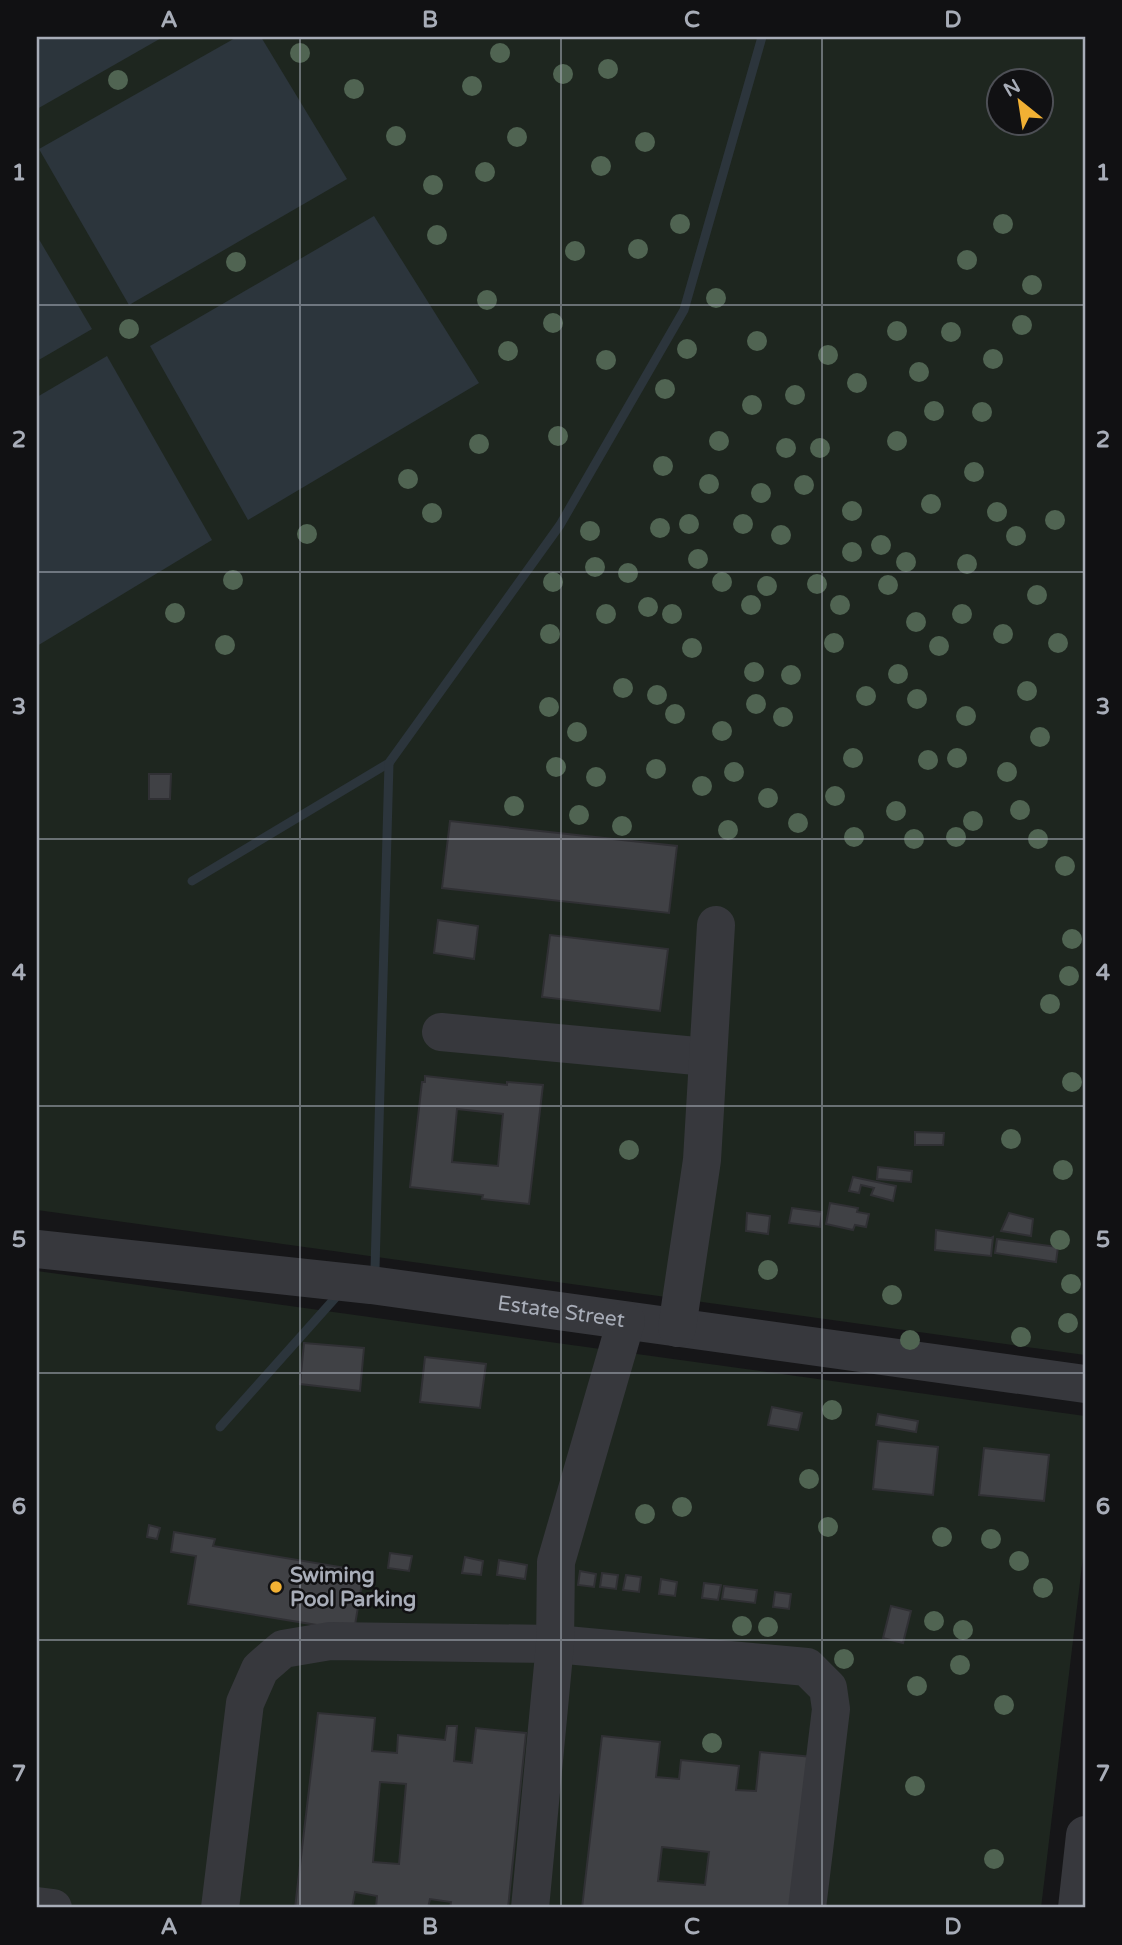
<svg xmlns="http://www.w3.org/2000/svg" width="1122" height="1945" font-family="'Varela Round',sans-serif">
	<style>
		.green { fill: #1e261f; fill-rule: evenodd }
		.water { fill: #2c353c }
		.lines { fill: none; stroke-linecap: round; stroke-linejoin: round }
		.stream { stroke: #2c353c; stroke-width: 9 }
		.building { fill: #404145; stroke: #303034; stroke-width: 2; fill-rule: evenodd }
		.minor { stroke: #37383d; stroke-width: 38 }
		.tree { fill: #506452 }
		.grid { fill: none; stroke: #a8adb8; stroke-width: 2; stroke-opacity: 0.55 }
		.poi-dot { fill: #f2b134; stroke: #111113; stroke-width: 2.5 }
		.labels { text-anchor: middle; stroke-width: 5; stroke-linejoin: round; paint-order: stroke }
		.street-label { font-size: 21px; fill: #a8adb8; stroke: #111113 }
		.poi-label { font-size: 21px; font-weight: bold; fill: #a8adb8; stroke: #111113; text-anchor: start }
		.neatline { fill: none; stroke: #a8adb8; stroke-width: 2.5 }
		.grid-label { font-size: 23px; text-anchor: middle; font-weight: bold; fill: #a8adb8 }
	</style>
	<rect width="100%" height="100%" fill="#161618"/>
	<g class="green">
		<path d="M 37,37 L 1085,37 L 1085,1355 L 37,1210 ZM 1000,80 L 1042,80 L 1042,122 L 1000,122 Z"/>
		<polygon points="37,1271 1085,1416 1085,1540 1041,1908 37,1908"/>
	</g>
	<g class="water">
		<polygon points="37,37 163,37 37,109"/>
		<polygon points="237,37 261,37 347,179 129,305 39,149"/>
		<polygon points="374,216 479,383 248,520 150,346"/>
		<polygon points="37,236 92,329 37,361"/>
		<polygon points="107,356 212,540 37,646 37,397"/>
	</g>
	<g class="lines">
		<g class="stream">
			<polyline points="192,881 389,763 560,525 684,310 762,37"/>
			<polyline points="375,1269 389,763"/>
			<polyline points="220,1427 336,1297"/>
		</g>
	</g>
	<g class="building">
		<polygon points="149,774 171,774 170,799 149,799"/>
		<polygon points="450,821 677,846 669,913 442,888"/>
		<polygon points="438,920 478,926 474,959 434,953"/>
		<polygon points="550,935 668,949 660,1011 542,997"/>
		<path d="M 425,1076 L 507,1085 L 507,1082 L 543,1085 L 529,1204 L 482,1199 L 483,1195 L 410,1187 L 422,1082 L 425,1082 ZM 457,1109 L 503,1114 L 498,1166 L 452,1162 Z"/>
		<polygon points="915,1132 944,1133 943,1145 915,1145"/>
		<polygon points="878,1167 912,1171 911,1182 877,1179"/>
		<polygon points="853,1177 896,1186 893,1201 871,1195 874,1188 861,1185 859,1193 849,1191"/>
		<polygon points="830,1203 858,1208 857,1212 869,1214 866,1227 855,1225 853,1230 826,1224"/>
		<polygon points="792,1208 822,1212 820,1227 789,1223"/>
		<polygon points="747,1213 770,1216 768,1234 746,1231"/>
		<polygon points="1009,1213 1033,1219 1031,1236 1001,1231"/>
		<polygon points="936,1230 991,1238 993,1237 991,1256 935,1250"/>
		<polygon points="997,1239 1058,1247 1056,1262 995,1253"/>
		<polygon points="304,1343 364,1348 360,1391 300,1384"/>
		<polygon points="425,1357 486,1364 480,1408 420,1402"/>
		<polygon points="772,1407 802,1413 798,1430 768,1425"/>
		<polygon points="878,1414 918,1421 916,1432 876,1425"/>
		<polygon points="878,1441 938,1447 933,1495 873,1489"/>
		<polygon points="984,1448 1049,1455 1044,1501 979,1495"/>
		<polygon points="149,1525 160,1528 157,1539 147,1537"/>
		<polygon points="174,1532 215,1539 213,1546 364,1571 354,1631 188,1604 196,1556 171,1552"/>
		<polygon points="390,1553 412,1556 409,1571 388,1568"/>
		<polygon points="465,1557 483,1561 481,1575 462,1573"/>
		<polygon points="499,1560 527,1565 525,1579 497,1575"/>
		<polygon points="580,1571 596,1574 594,1587 578,1585"/>
		<polygon points="602,1573 618,1575 616,1589 600,1587"/>
		<polygon points="626,1575 641,1577 639,1592 623,1590"/>
		<polygon points="661,1579 677,1582 675,1596 659,1594"/>
		<polygon points="704,1583 721,1585 718,1600 702,1598"/>
		<polygon points="724,1586 757,1590 755,1603 722,1599"/>
		<polygon points="775,1592 791,1594 789,1609 773,1607"/>
		<polygon points="891,1606 911,1611 903,1643 883,1638"/>
		<path d="M 318,1713 L 375,1718 L 372,1751 L 397,1753 L 398,1735 L 445,1740 L 447,1726 L 457,1726 L 454,1761 L 472,1763 L 476,1728 L 526,1733 L 508,1908 L 450,1908 L 451,1902 L 430,1899 L 428,1908 L 376,1908 L 377,1896 L 355,1892 L 352,1908 L 295,1908 ZM 380,1782 L 406,1784 L 399,1864 L 373,1862 Z"/>
		<path d="M 602,1736 L 660,1742 L 656,1777 L 679,1779 L 681,1760 L 739,1766 L 736,1790 L 756,1791 L 760,1752 L 813,1757 L 797,1908 L 582,1908 ZM 662,1847 L 709,1852 L 705,1885 L 658,1881 Z"/>
	</g>
	<g class="lines">
		<g class="minor">
			<polyline points="441,1032 707,1057"/>
			<path id="s1" d="M 37,1249 L 371,1285 L 1085,1384"/>
			<polyline points="677,1328 702,1160 716,925"/>
			<polyline points="37,1906 53,1908"/>
			<polyline points="220,1908 245,1703 260,1669 283,1649 330,1641 555,1644 807,1667 828,1688 831,1709 807,1908"/>
			<polyline points="530,1908 555,1644 556,1562 626,1321"/>
			<polyline points="1077,1908 1085,1835"/>
		</g>
	</g>
	<g class="tree">
		<circle cx="300" cy="53" r="10"/>
		<circle cx="500" cy="53" r="10"/>
		<circle cx="608" cy="69" r="10"/>
		<circle cx="563" cy="74" r="10"/>
		<circle cx="118" cy="80" r="10"/>
		<circle cx="472" cy="86" r="10"/>
		<circle cx="354" cy="89" r="10"/>
		<circle cx="396" cy="136" r="10"/>
		<circle cx="517" cy="137" r="10"/>
		<circle cx="645" cy="142" r="10"/>
		<circle cx="601" cy="166" r="10"/>
		<circle cx="485" cy="172" r="10"/>
		<circle cx="433" cy="185" r="10"/>
		<circle cx="680" cy="224" r="10"/>
		<circle cx="1003" cy="224" r="10"/>
		<circle cx="437" cy="235" r="10"/>
		<circle cx="638" cy="249" r="10"/>
		<circle cx="575" cy="251" r="10"/>
		<circle cx="967" cy="260" r="10"/>
		<circle cx="236" cy="262" r="10"/>
		<circle cx="1032" cy="285" r="10"/>
		<circle cx="716" cy="298" r="10"/>
		<circle cx="487" cy="300" r="10"/>
		<circle cx="553" cy="323" r="10"/>
		<circle cx="1022" cy="325" r="10"/>
		<circle cx="129" cy="329" r="10"/>
		<circle cx="897" cy="331" r="10"/>
		<circle cx="951" cy="332" r="10"/>
		<circle cx="757" cy="341" r="10"/>
		<circle cx="687" cy="349" r="10"/>
		<circle cx="508" cy="351" r="10"/>
		<circle cx="828" cy="355" r="10"/>
		<circle cx="993" cy="359" r="10"/>
		<circle cx="606" cy="360" r="10"/>
		<circle cx="919" cy="372" r="10"/>
		<circle cx="857" cy="383" r="10"/>
		<circle cx="665" cy="389" r="10"/>
		<circle cx="795" cy="395" r="10"/>
		<circle cx="752" cy="405" r="10"/>
		<circle cx="934" cy="411" r="10"/>
		<circle cx="982" cy="412" r="10"/>
		<circle cx="558" cy="436" r="10"/>
		<circle cx="719" cy="441" r="10"/>
		<circle cx="897" cy="441" r="10"/>
		<circle cx="479" cy="444" r="10"/>
		<circle cx="786" cy="448" r="10"/>
		<circle cx="820" cy="448" r="10"/>
		<circle cx="663" cy="466" r="10"/>
		<circle cx="974" cy="472" r="10"/>
		<circle cx="408" cy="479" r="10"/>
		<circle cx="709" cy="484" r="10"/>
		<circle cx="804" cy="485" r="10"/>
		<circle cx="761" cy="493" r="10"/>
		<circle cx="931" cy="504" r="10"/>
		<circle cx="852" cy="511" r="10"/>
		<circle cx="997" cy="512" r="10"/>
		<circle cx="432" cy="513" r="10"/>
		<circle cx="1055" cy="520" r="10"/>
		<circle cx="689" cy="524" r="10"/>
		<circle cx="743" cy="524" r="10"/>
		<circle cx="660" cy="528" r="10"/>
		<circle cx="590" cy="531" r="10"/>
		<circle cx="307" cy="534" r="10"/>
		<circle cx="781" cy="535" r="10"/>
		<circle cx="1016" cy="536" r="10"/>
		<circle cx="881" cy="545" r="10"/>
		<circle cx="852" cy="552" r="10"/>
		<circle cx="698" cy="559" r="10"/>
		<circle cx="906" cy="562" r="10"/>
		<circle cx="967" cy="564" r="10"/>
		<circle cx="595" cy="567" r="10"/>
		<circle cx="628" cy="573" r="10"/>
		<circle cx="233" cy="580" r="10"/>
		<circle cx="553" cy="582" r="10"/>
		<circle cx="722" cy="582" r="10"/>
		<circle cx="817" cy="584" r="10"/>
		<circle cx="888" cy="585" r="10"/>
		<circle cx="767" cy="586" r="10"/>
		<circle cx="1037" cy="595" r="10"/>
		<circle cx="751" cy="605" r="10"/>
		<circle cx="840" cy="605" r="10"/>
		<circle cx="648" cy="607" r="10"/>
		<circle cx="175" cy="613" r="10"/>
		<circle cx="606" cy="614" r="10"/>
		<circle cx="672" cy="614" r="10"/>
		<circle cx="962" cy="614" r="10"/>
		<circle cx="916" cy="622" r="10"/>
		<circle cx="550" cy="634" r="10"/>
		<circle cx="1003" cy="634" r="10"/>
		<circle cx="834" cy="643" r="10"/>
		<circle cx="1058" cy="643" r="10"/>
		<circle cx="225" cy="645" r="10"/>
		<circle cx="939" cy="646" r="10"/>
		<circle cx="692" cy="648" r="10"/>
		<circle cx="754" cy="672" r="10"/>
		<circle cx="898" cy="674" r="10"/>
		<circle cx="791" cy="675" r="10"/>
		<circle cx="623" cy="688" r="10"/>
		<circle cx="1027" cy="691" r="10"/>
		<circle cx="657" cy="695" r="10"/>
		<circle cx="866" cy="696" r="10"/>
		<circle cx="917" cy="699" r="10"/>
		<circle cx="756" cy="704" r="10"/>
		<circle cx="549" cy="707" r="10"/>
		<circle cx="675" cy="714" r="10"/>
		<circle cx="966" cy="716" r="10"/>
		<circle cx="783" cy="717" r="10"/>
		<circle cx="722" cy="731" r="10"/>
		<circle cx="577" cy="732" r="10"/>
		<circle cx="1040" cy="737" r="10"/>
		<circle cx="853" cy="758" r="10"/>
		<circle cx="957" cy="758" r="10"/>
		<circle cx="928" cy="760" r="10"/>
		<circle cx="556" cy="767" r="10"/>
		<circle cx="656" cy="769" r="10"/>
		<circle cx="734" cy="772" r="10"/>
		<circle cx="1007" cy="772" r="10"/>
		<circle cx="596" cy="777" r="10"/>
		<circle cx="702" cy="786" r="10"/>
		<circle cx="835" cy="796" r="10"/>
		<circle cx="768" cy="798" r="10"/>
		<circle cx="514" cy="806" r="10"/>
		<circle cx="1020" cy="810" r="10"/>
		<circle cx="896" cy="811" r="10"/>
		<circle cx="579" cy="815" r="10"/>
		<circle cx="973" cy="821" r="10"/>
		<circle cx="798" cy="823" r="10"/>
		<circle cx="622" cy="826" r="10"/>
		<circle cx="728" cy="830" r="10"/>
		<circle cx="854" cy="837" r="10"/>
		<circle cx="956" cy="837" r="10"/>
		<circle cx="914" cy="839" r="10"/>
		<circle cx="1038" cy="839" r="10"/>
		<circle cx="1065" cy="866" r="10"/>
		<circle cx="1072" cy="939" r="10"/>
		<circle cx="1069" cy="976" r="10"/>
		<circle cx="1050" cy="1004" r="10"/>
		<circle cx="1072" cy="1082" r="10"/>
		<circle cx="1011" cy="1139" r="10"/>
		<circle cx="629" cy="1150" r="10"/>
		<circle cx="1063" cy="1170" r="10"/>
		<circle cx="1060" cy="1240" r="10"/>
		<circle cx="768" cy="1270" r="10"/>
		<circle cx="1071" cy="1284" r="10"/>
		<circle cx="892" cy="1295" r="10"/>
		<circle cx="1068" cy="1323" r="10"/>
		<circle cx="1021" cy="1337" r="10"/>
		<circle cx="910" cy="1340" r="10"/>
		<circle cx="832" cy="1410" r="10"/>
		<circle cx="809" cy="1479" r="10"/>
		<circle cx="682" cy="1507" r="10"/>
		<circle cx="645" cy="1514" r="10"/>
		<circle cx="828" cy="1527" r="10"/>
		<circle cx="942" cy="1537" r="10"/>
		<circle cx="991" cy="1539" r="10"/>
		<circle cx="1019" cy="1561" r="10"/>
		<circle cx="1043" cy="1588" r="10"/>
		<circle cx="934" cy="1621" r="10"/>
		<circle cx="742" cy="1626" r="10"/>
		<circle cx="768" cy="1627" r="10"/>
		<circle cx="963" cy="1630" r="10"/>
		<circle cx="844" cy="1659" r="10"/>
		<circle cx="960" cy="1665" r="10"/>
		<circle cx="917" cy="1686" r="10"/>
		<circle cx="1004" cy="1705" r="10"/>
		<circle cx="712" cy="1743" r="10"/>
		<circle cx="915" cy="1786" r="10"/>
		<circle cx="994" cy="1859" r="10"/>
	</g>
	<path class="grid" d="M 300,37 L 300,1908M 561,37 L 561,1908M 822,37 L 822,1908M 37,305 L 1085,305M 37,572 L 1085,572M 37,839 L 1085,839M 37,1106 L 1085,1106M 37,1373 L 1085,1373M 37,1640 L 1085,1640"/>
	<circle class="poi-dot" cx="276" cy="1587" r="7"/>
	<g class="labels">
		<g class="street-label">
			<text dy="7" stroke="none"><textPath href="#s1" startOffset="528">Estate Street</textPath></text>
		</g>
		<g class="poi-label">
			<text x="290" y="1582">Swiming<tspan x="290" dy="24">Pool Parking</tspan></text>
		</g>
	</g>
	<rect width="1122" height="1945" fill="none" stroke="#111113" stroke-width="77"/>
	<g transform="translate(1020 102) rotate(330)"><circle r="33" fill="#111113" stroke="#4d4f55" stroke-width="2"/>
	<path d="M0-5L12 26L0 18L-12 26Z" fill="#f2b134"/>
	<text y="-10" font-size="19" font-weight="bold" text-anchor="middle" fill="#a8adb8">N</text>
	</g>
	<rect x="38" y="38" width="1046" height="1868" class="neatline"/>
	<g class="grid-label">
		<text x="169" y="27">A</text>
		<text x="430" y="27">B</text>
		<text x="692" y="27">C</text>
		<text x="953" y="27">D</text>
		<text x="19" y="180">1</text>
		<text x="1103" y="180">1</text>
		<text x="19" y="447">2</text>
		<text x="1103" y="447">2</text>
		<text x="19" y="714">3</text>
		<text x="1103" y="714">3</text>
		<text x="19" y="980">4</text>
		<text x="1103" y="980">4</text>
		<text x="19" y="1247">5</text>
		<text x="1103" y="1247">5</text>
		<text x="19" y="1514">6</text>
		<text x="1103" y="1514">6</text>
		<text x="19" y="1781">7</text>
		<text x="1103" y="1781">7</text>
		<text x="169" y="1934">A</text>
		<text x="430" y="1934">B</text>
		<text x="692" y="1934">C</text>
		<text x="953" y="1934">D</text>
	</g>
</svg>
